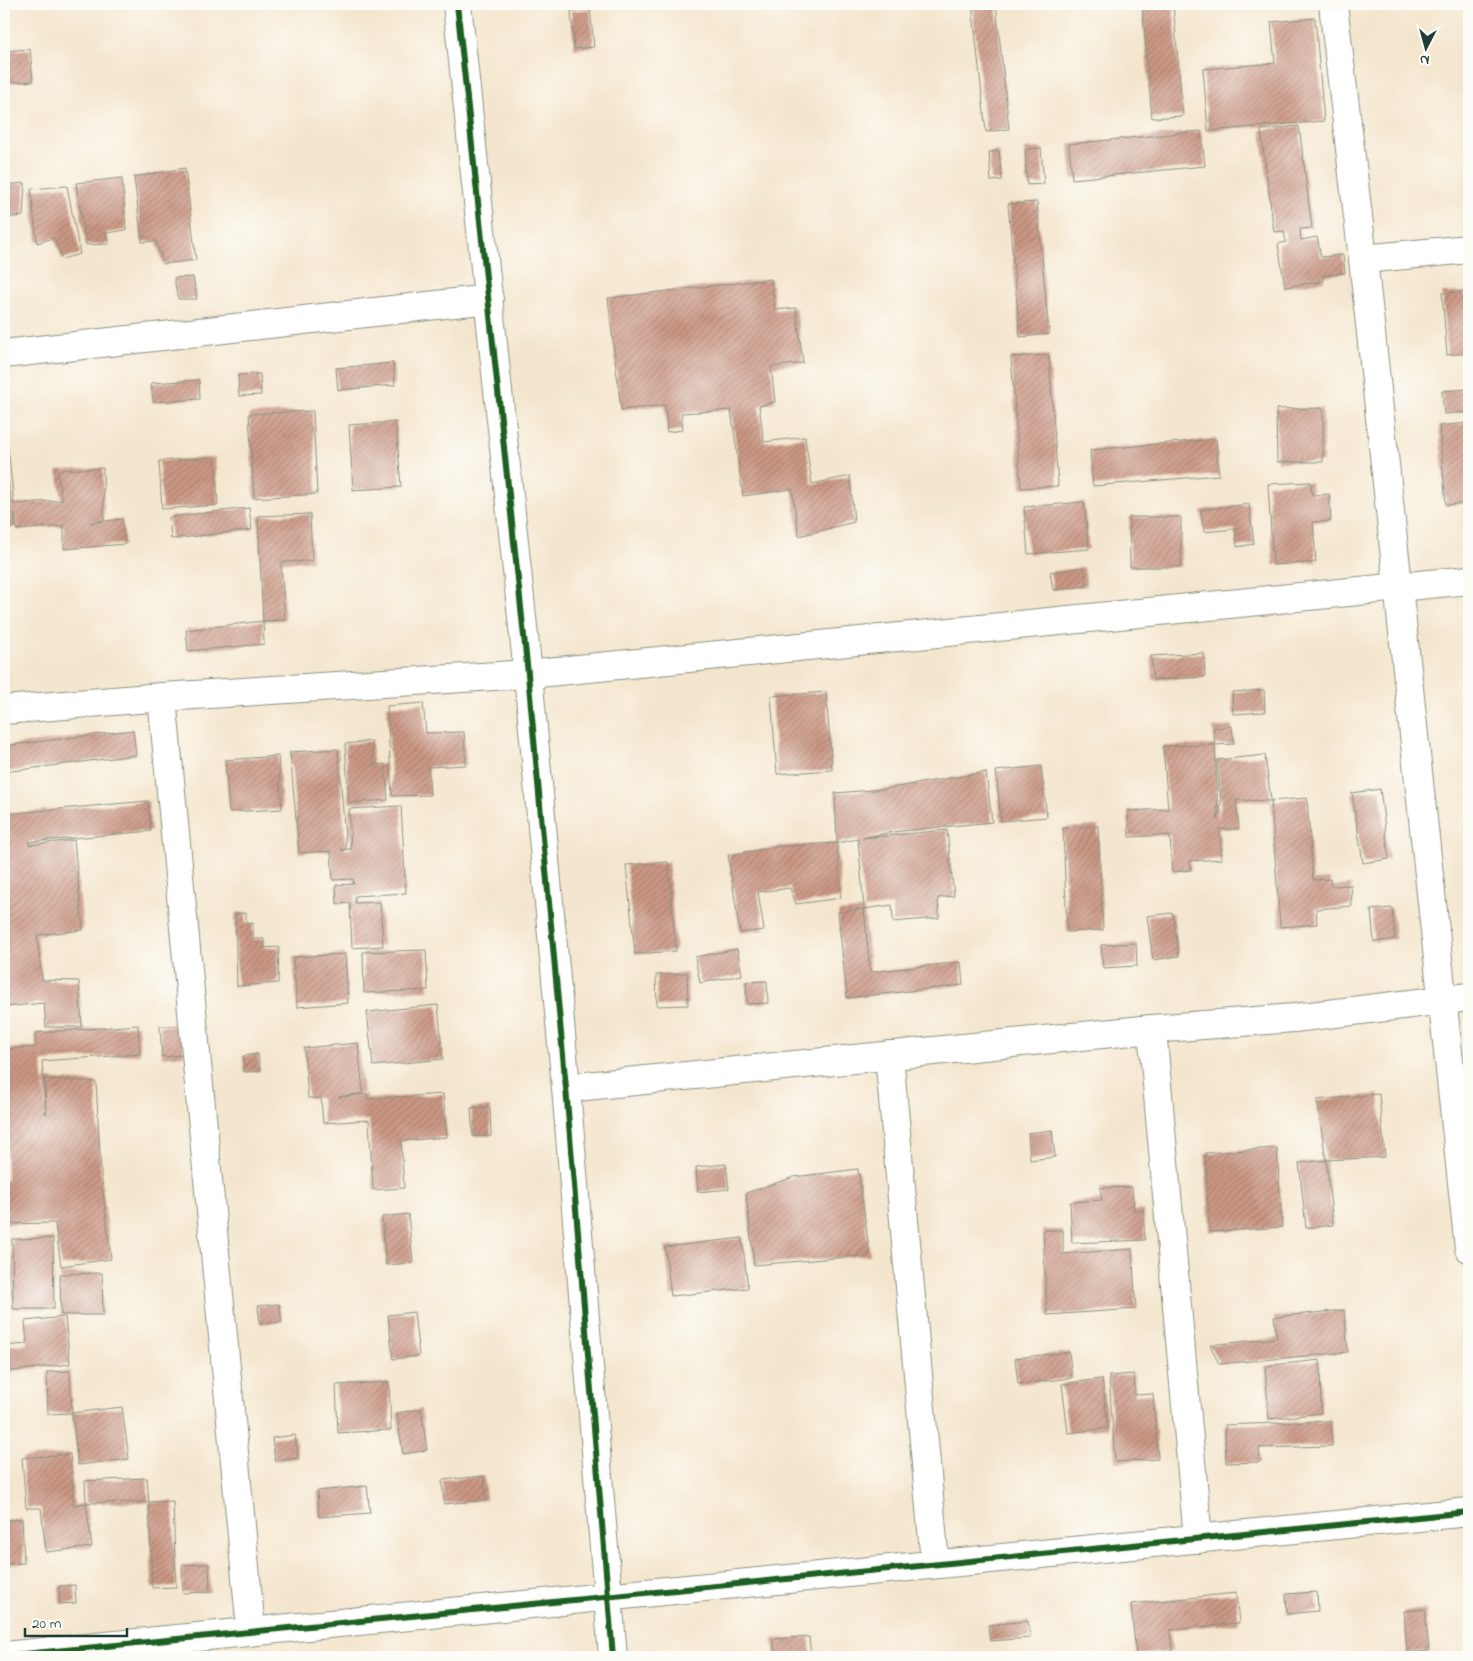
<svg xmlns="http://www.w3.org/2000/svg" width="1473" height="1661" font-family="'Indie Flower',sans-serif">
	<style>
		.building { fill: url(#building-hatch) }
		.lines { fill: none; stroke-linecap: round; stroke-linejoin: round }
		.street-casing { stroke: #8a9281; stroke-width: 30 }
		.street { stroke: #fff; stroke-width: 28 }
		.cycleway-casing { stroke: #fdfcf7; stroke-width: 9 }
		.cycleway { stroke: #1b5e20; stroke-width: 6 }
	</style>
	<defs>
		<pattern id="building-hatch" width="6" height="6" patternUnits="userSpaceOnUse" patternTransform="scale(1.25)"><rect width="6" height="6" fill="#cc9885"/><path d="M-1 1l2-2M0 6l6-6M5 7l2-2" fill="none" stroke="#a57d6e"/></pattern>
	</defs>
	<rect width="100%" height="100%" fill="#fdfcf7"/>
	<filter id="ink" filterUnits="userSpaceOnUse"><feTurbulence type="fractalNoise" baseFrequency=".02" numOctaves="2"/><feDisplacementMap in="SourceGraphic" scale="10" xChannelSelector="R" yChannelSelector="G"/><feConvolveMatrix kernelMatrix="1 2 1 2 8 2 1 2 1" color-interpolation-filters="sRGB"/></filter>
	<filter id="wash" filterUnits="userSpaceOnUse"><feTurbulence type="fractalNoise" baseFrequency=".0096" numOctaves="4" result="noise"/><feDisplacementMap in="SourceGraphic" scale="20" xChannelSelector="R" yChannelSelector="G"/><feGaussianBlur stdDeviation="1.12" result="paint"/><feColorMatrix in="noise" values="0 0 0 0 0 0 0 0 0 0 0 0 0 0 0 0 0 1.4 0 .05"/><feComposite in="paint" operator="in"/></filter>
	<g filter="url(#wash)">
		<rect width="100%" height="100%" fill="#f4e6ce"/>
		<g id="blocks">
			<g class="building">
				<polygon points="972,4 996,4 1009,129 986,132"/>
				<polygon points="1142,4 1173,4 1183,116 1152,118"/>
				<polygon points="590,9 594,47 574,49 571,11"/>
				<polygon points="1315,18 1324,121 1208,131 1203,69 1275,63 1271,22"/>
				<polygon points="30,49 33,81 4,83 4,51"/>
				<polygon points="1299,126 1312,228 1300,229 1301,240 1317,237 1321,257 1343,255 1345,273 1323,276 1324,281 1285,287 1278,244 1286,242 1284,231 1274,232 1261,130"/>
				<polygon points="1201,131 1205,166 1072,179 1069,144"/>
				<polygon points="1041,148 1044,184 1027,185 1025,149"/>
				<polygon points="999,151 1002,180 991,181 989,152"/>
				<polygon points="185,168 196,260 163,264 156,241 142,242 134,177"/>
				<polygon points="122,178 126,230 106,233 109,244 86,245 76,183"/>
				<polygon points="25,183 23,216 4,218 4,185"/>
				<polygon points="67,186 80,254 62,259 54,238 37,243 31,189"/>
				<polygon points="1037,202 1049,334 1020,337 1008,204"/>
				<polygon points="193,277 197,299 178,299 174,278"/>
				<polygon points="771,279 775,310 796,308 803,363 771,367 775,402 759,406 764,442 805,437 812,484 850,476 854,522 799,536 792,489 743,496 731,410 681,413 683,430 667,432 665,405 621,410 608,298"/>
				<polygon points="1464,292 1465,296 1469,296 1469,320 1467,321 1469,353 1447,355 1442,293"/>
				<polygon points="1049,355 1058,486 1021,488 1011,357"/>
				<polygon points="393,363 395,385 338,390 336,368"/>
				<polygon points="260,374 261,395 239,396 238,375"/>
				<polygon points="199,380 200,399 153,402 151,383"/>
				<polygon points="1469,389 1469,412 1444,414 1442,391"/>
				<polygon points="1323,408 1323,462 1277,462 1276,409"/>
				<polygon points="313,411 317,494 254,498 249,414"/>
				<polygon points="396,422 401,487 353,490 349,425"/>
				<polygon points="1469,423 1469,503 1446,505 1439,426"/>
				<polygon points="1216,439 1219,475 1093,486 1090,450"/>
				<polygon points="4,447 8,447 14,504 62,500 57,470 103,468 104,520 90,523 122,519 125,544 64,549 64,526 17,530 15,513 15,527 4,529"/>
				<polygon points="215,457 218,505 162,509 159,461"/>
				<polygon points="1311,482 1312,495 1329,494 1331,521 1313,522 1316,562 1273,565 1268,484"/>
				<polygon points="1084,502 1089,549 1028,554 1024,507"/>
				<polygon points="1249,504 1254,544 1237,547 1235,529 1204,532 1201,510"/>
				<polygon points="249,508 252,530 171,539 169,517"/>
				<polygon points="310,514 312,561 281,562 285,620 263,621 258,516"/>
				<polygon points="1129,517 1181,517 1181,567 1130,567"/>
				<polygon points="1084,567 1087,586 1053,590 1050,572"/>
				<polygon points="263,621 264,644 188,651 186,630"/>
				<polygon points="1204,653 1205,677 1153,680 1151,656"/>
				<polygon points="1264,690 1265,712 1233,714 1232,692"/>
				<polygon points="826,692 832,770 777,774 771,696"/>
				<polygon points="423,703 426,733 464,732 466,765 428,767 430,795 392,796 387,706"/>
				<polygon points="1232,726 1234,744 1215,745 1213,728"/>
				<polygon points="133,730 136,755 4,772 4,746"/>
				<polygon points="372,741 373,765 385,764 388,800 349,803 345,744"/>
				<polygon points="1215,745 1218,820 1221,802 1217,760 1265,755 1271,801 1236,800 1239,829 1219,829 1222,859 1190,861 1191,870 1172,872 1170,835 1129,837 1128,811 1168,809 1163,746"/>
				<polygon points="338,749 346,849 341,850 351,849 349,809 401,806 406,893 355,896 355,903 380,902 383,946 352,948 350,903 337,904 336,885 354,884 353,879 333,880 331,851 299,853 290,752"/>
				<polygon points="278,756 282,809 229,812 225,760"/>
				<polygon points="1041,766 1047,817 1001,821 996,771"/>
				<polygon points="986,772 992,822 892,832 862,838 947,830 954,896 938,898 939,918 893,922 892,905 864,909 858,839 837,843 835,793 885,789"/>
				<polygon points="1380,789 1389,859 1363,863 1352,793"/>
				<polygon points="1307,798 1313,880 1330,879 1331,886 1351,885 1352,906 1316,909 1317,924 1280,927 1271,801"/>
				<polygon points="148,801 151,831 29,842 29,845 74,840 83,930 37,935 42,980 79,981 82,1027 46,1027 44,1003 4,1007 4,814"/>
				<polygon points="1098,826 1103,930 1067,932 1063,828"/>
				<polygon points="837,843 841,898 796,904 790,888 758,892 764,930 740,933 728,855 783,846"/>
				<polygon points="668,862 676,951 635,954 626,865"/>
				<polygon points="1392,908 1395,939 1374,942 1371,910"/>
				<polygon points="864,909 870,972 961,962 963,985 847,998 838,912"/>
				<polygon points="235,913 246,913 246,924 253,923 253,939 264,939 264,948 279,947 278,983 237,986"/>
				<polygon points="1173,913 1179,956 1153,960 1147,916"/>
				<polygon points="1136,943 1137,966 1103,968 1101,945"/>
				<polygon points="737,949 742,975 700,983 695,957"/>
				<polygon points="426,950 428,990 364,993 363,952"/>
				<polygon points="345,954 348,1003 297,1007 293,957"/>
				<polygon points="687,973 688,1005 657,1006 656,975"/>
				<polygon points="767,981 768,1003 747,1004 746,982"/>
				<polygon points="438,1005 443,1059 373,1066 367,1012"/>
				<polygon points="138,1025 140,1054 42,1061 46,1114 45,1079 96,1082 101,1174 111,1259 61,1266 55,1223 4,1224 4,1180 7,1180 6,1133 4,1133 4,1049 36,1047 35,1033"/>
				<polygon points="183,1025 184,1055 162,1057 160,1026"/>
				<polygon points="358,1043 363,1093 339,1097 367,1094 367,1099 443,1094 447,1137 401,1141 404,1188 373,1190 369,1120 323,1123 321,1098 308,1098 304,1048"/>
				<polygon points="258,1054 260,1071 244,1072 243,1056"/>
				<polygon points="1379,1094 1385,1157 1326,1160 1317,1100"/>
				<polygon points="490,1107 491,1136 473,1136 471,1108"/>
				<polygon points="1052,1130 1055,1157 1030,1160 1028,1133"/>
				<polygon points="1277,1148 1282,1227 1210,1232 1205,1153"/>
				<polygon points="1326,1160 1333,1225 1306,1228 1299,1163"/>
				<polygon points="726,1164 729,1189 698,1192 696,1167"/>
				<polygon points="858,1169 870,1255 754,1265 746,1193 794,1177"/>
				<polygon points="1132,1187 1134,1211 1143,1210 1145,1240 1072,1243 1070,1202 1102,1200 1100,1188"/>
				<polygon points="408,1214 413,1263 386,1265 382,1217"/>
				<polygon points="1043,1230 1063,1230 1063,1254 1132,1249 1136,1309 1047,1315"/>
				<polygon points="53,1238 54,1309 13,1309 12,1239"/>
				<polygon points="742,1238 748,1288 671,1296 665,1247"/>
				<polygon points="102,1273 103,1315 61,1315 60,1274"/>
				<polygon points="279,1304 282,1322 260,1324 258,1306"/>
				<polygon points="1344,1310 1348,1352 1219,1364 1210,1345 1277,1338 1274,1317"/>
				<polygon points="414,1312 419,1356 393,1359 388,1315"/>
				<polygon points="65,1317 70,1364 4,1372 4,1346 27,1344 25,1321"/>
				<polygon points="1069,1352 1072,1378 1018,1384 1015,1358"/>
				<polygon points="1320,1360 1321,1413 1269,1419 1265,1366"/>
				<polygon points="70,1371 72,1413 48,1414 47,1372"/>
				<polygon points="1134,1374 1135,1395 1153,1394 1158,1459 1115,1462 1109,1376"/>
				<polygon points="1102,1379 1108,1428 1068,1433 1062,1384"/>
				<polygon points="389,1382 391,1430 338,1433 336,1385"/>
				<polygon points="122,1407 129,1459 78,1465 72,1413"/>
				<polygon points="421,1409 427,1450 403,1454 397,1413"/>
				<polygon points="1331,1421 1332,1446 1259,1448 1260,1462 1226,1463 1225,1425"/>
				<polygon points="295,1435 298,1458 275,1461 272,1438"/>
				<polygon points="70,1454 74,1505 86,1503 92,1547 46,1552 41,1508 26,1508 22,1458"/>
				<polygon points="484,1476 486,1500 444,1504 442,1480"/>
				<polygon points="147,1478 149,1502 86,1503 85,1481"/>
				<polygon points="367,1486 370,1513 319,1517 317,1491"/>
				<polygon points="173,1501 176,1587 152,1588 149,1502"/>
				<polygon points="22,1519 24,1563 4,1564 4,1520"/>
				<polygon points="209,1564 210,1592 183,1593 182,1565"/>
				<polygon points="75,1585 76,1603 60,1604 59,1586"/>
				<polygon points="1317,1592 1318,1611 1287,1614 1286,1594"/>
				<polygon points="1236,1593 1239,1623 1170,1630 1172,1651 1136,1655 1131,1604"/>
				<polygon points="1425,1609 1429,1651 1407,1653 1404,1611"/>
				<polygon points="1028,1621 1030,1638 990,1641 988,1625"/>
				<polygon points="809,1637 811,1657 775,1657 773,1639"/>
				<polygon points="550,1654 550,1657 531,1657 531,1656"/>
			</g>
		</g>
	</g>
	<g filter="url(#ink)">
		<use href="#blocks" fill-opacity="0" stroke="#8a9281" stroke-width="1"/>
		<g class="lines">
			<defs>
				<g id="street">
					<polyline points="457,4 528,674 566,1088 613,1657"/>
					<polyline points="1333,4 1363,259 1469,1248"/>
					<polyline points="1363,259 1469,249"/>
					<polyline points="4,354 489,299"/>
					<polyline points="162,697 251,1630"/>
					<polyline points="4,710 162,697 528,674 1469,580"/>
					<polyline points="1152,1029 1198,1539"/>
					<polyline points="889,1055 935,1563"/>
					<polyline points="566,1088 1152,1029 1294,1018 1469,997"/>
					<polyline points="4,1656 1469,1512"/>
				</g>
			</defs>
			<use href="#street" class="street-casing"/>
			<use href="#street" class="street"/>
			<defs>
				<g id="cycleway">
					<polyline points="457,4 528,674 566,1088 613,1657"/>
					<polyline points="4,1656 1469,1512"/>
				</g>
			</defs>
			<use href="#cycleway" class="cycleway-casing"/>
			<use href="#cycleway" class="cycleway"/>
		</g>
	</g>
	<rect width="1473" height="1661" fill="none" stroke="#fdfcf7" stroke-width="20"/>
	<g transform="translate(1426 48) rotate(186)" stroke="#fdfcf7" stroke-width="4" paint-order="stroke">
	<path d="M0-4L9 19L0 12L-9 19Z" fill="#1f3d34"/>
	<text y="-8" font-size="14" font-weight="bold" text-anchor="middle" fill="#1f3d34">N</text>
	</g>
	<path d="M25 1628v8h102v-8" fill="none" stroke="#1f3d34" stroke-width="2.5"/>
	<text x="32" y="1628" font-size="15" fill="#1f3d34" stroke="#fdfcf7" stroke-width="4" paint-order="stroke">20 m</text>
</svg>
